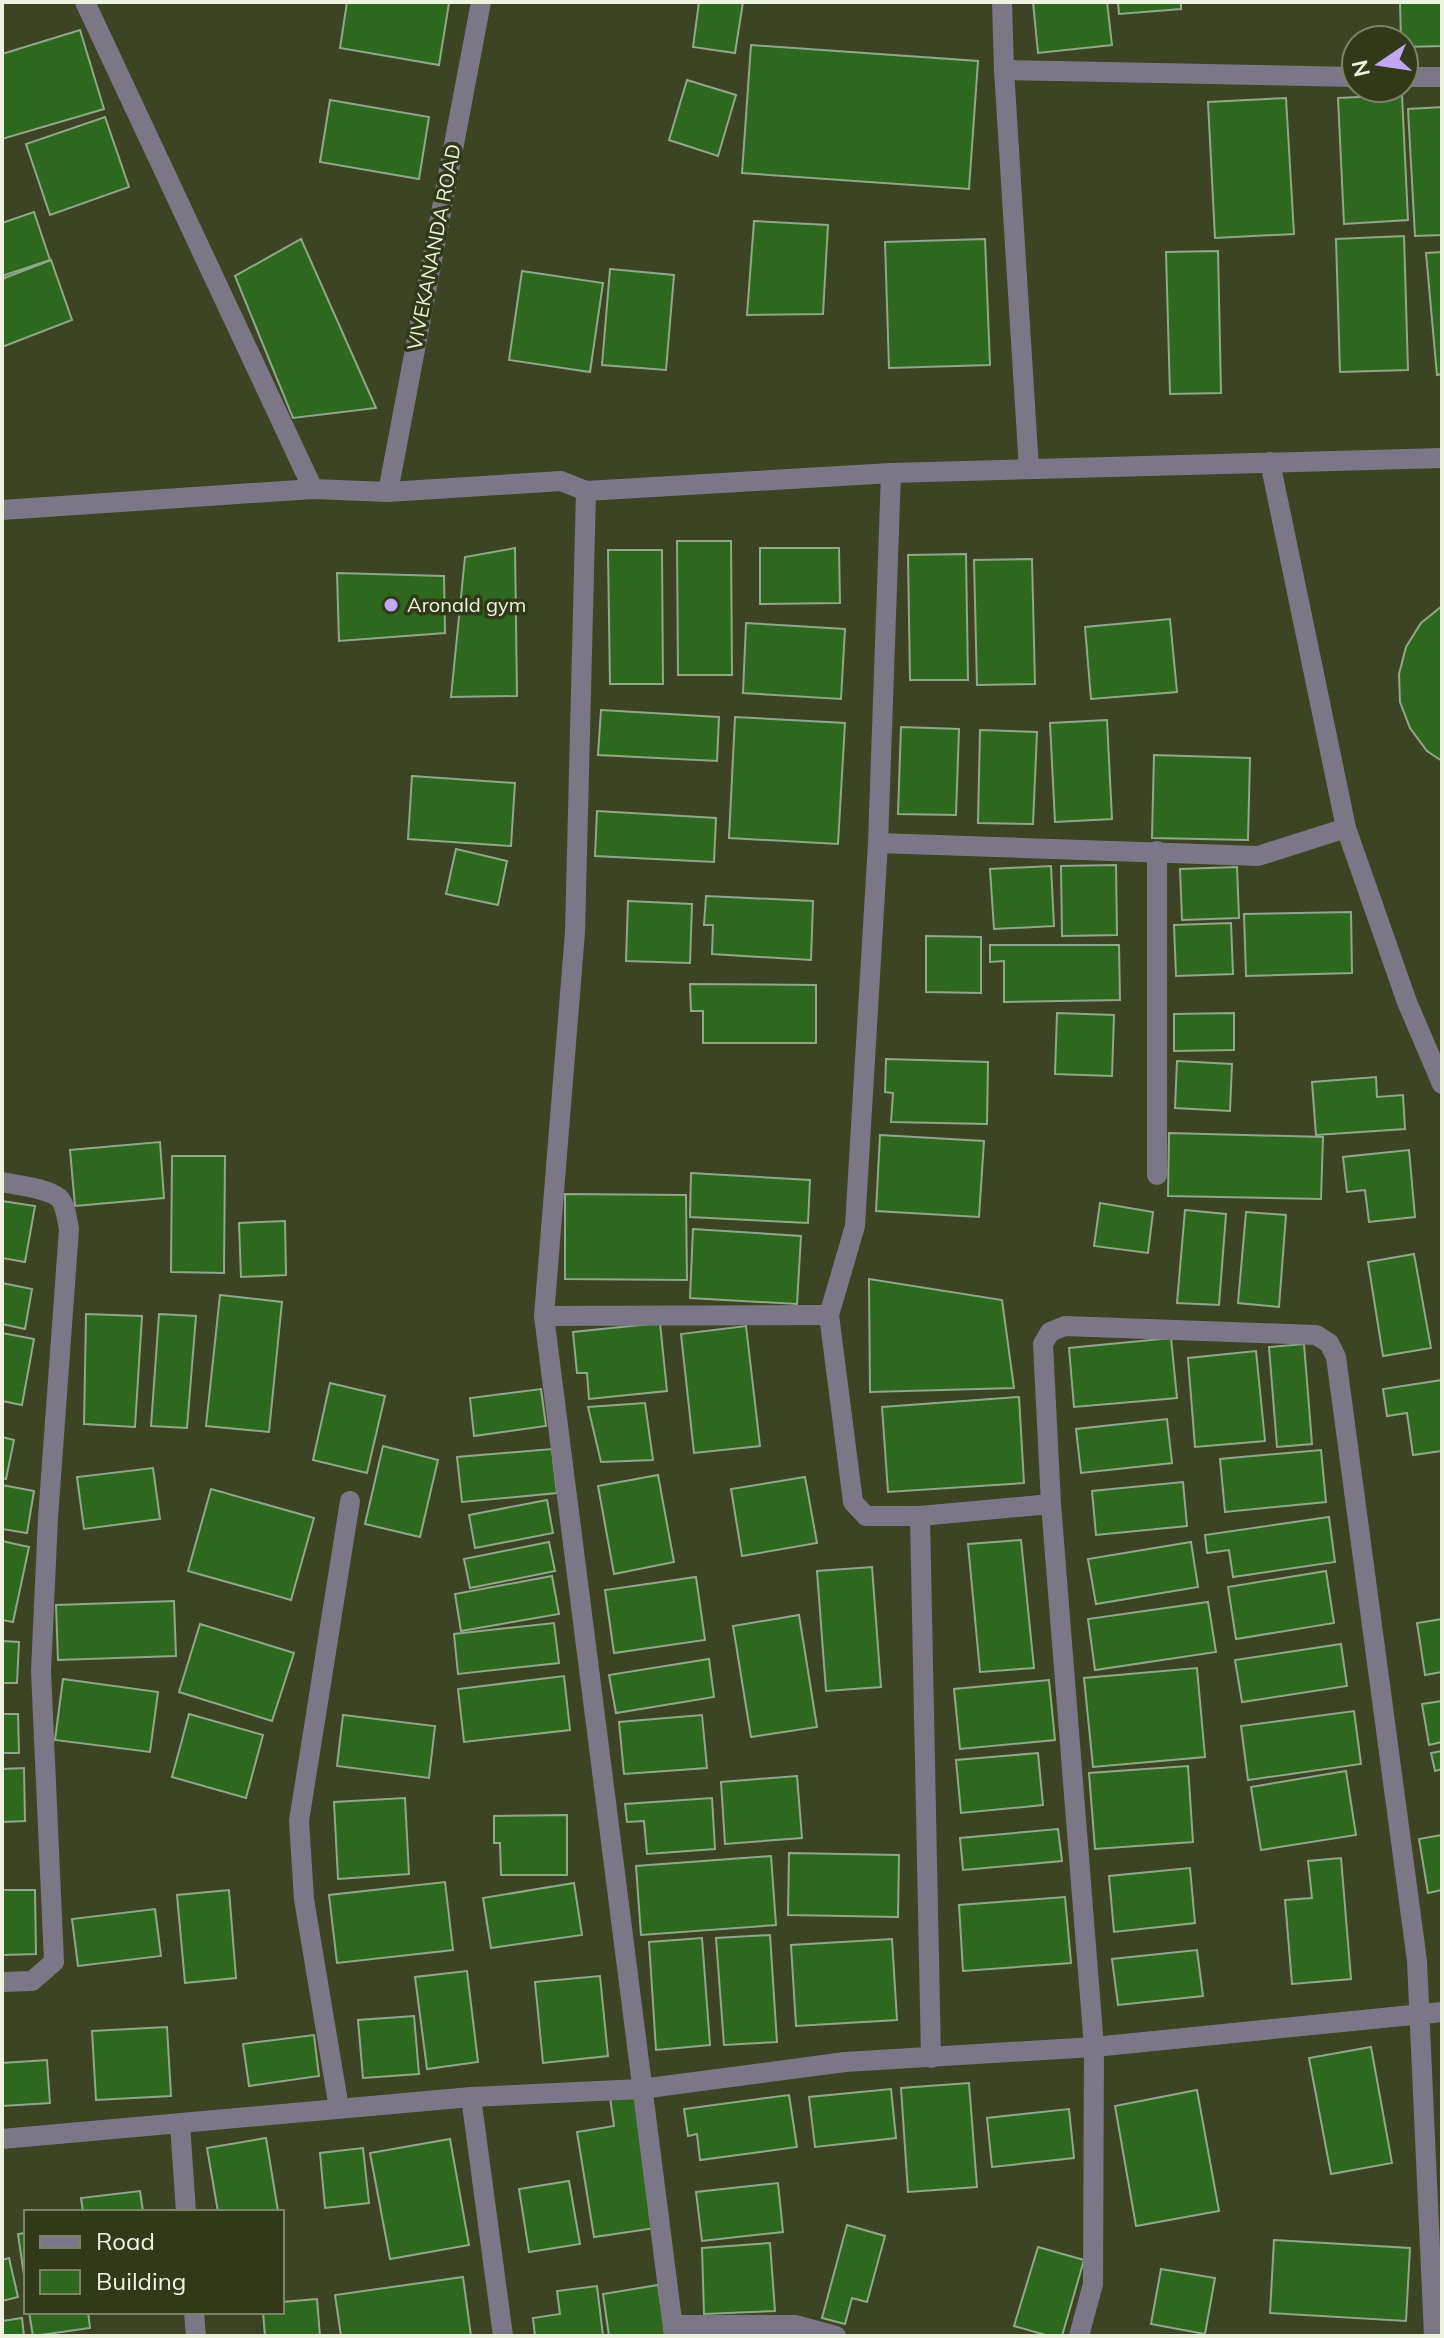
<svg xmlns="http://www.w3.org/2000/svg" width="1444" height="2338" font-family="Mulish,sans-serif">
	<style>
		.building { fill: #2e671e; stroke: #8fa889; stroke-width: 2 }
		.lines { fill: none; stroke-linecap: round; stroke-linejoin: round }
		.minor { stroke: #7c7786; stroke-width: 20 }
		.poi-dot { fill: #c1a8f3; stroke: #323919; stroke-width: 3 }
		.labels { text-anchor: middle; stroke-width: 7; stroke-linejoin: round; paint-order: stroke }
		.street-label { font-size: 20px; fill: #edf3df; stroke: #323919 }
		.poi-label { font-size: 20px; fill: #edf3df; stroke: #323919; text-anchor: start }
	</style>
	<rect width="100%" height="100%" fill="#3c4423"/>
	<g class="building">
		<polygon points="347,2 449,3 439,65 340,48"/>
		<polygon points="699,2 743,2 735,53 693,47"/>
		<polygon points="1033,2 1107,2 1112,45 1038,53"/>
		<polygon points="1118,2 1181,2 1181,9 1119,14"/>
		<polygon points="1400,2 1442,2 1442,46 1404,47 1404,40 1401,40"/>
		<polygon points="80,30 104,109 2,139 2,54"/>
		<polygon points="751,45 978,61 969,189 742,173"/>
		<polygon points="687,80 736,95 718,156 669,140"/>
		<polygon points="1402,95 1408,220 1344,224 1338,98"/>
		<polygon points="1286,98 1294,234 1215,238 1208,102"/>
		<polygon points="330,100 429,117 419,179 320,162"/>
		<polygon points="1442,107 1442,235 1415,236 1408,109"/>
		<polygon points="105,117 129,187 50,215 26,144"/>
		<polygon points="34,212 50,260 2,276 2,223"/>
		<polygon points="754,221 828,225 823,314 747,315"/>
		<polygon points="1404,236 1408,370 1340,372 1336,239"/>
		<polygon points="301,239 376,408 293,418 235,276"/>
		<polygon points="985,239 990,365 889,368 885,242"/>
		<polygon points="1218,251 1221,393 1170,394 1166,252"/>
		<polygon points="1442,252 1442,374 1437,375 1426,253"/>
		<polygon points="51,260 72,320 2,347 2,279"/>
		<polygon points="610,269 674,275 666,370 602,365"/>
		<polygon points="522,271 603,283 590,372 509,360"/>
		<polygon points="677,541 731,541 732,675 678,675"/>
		<polygon points="515,548 517,696 451,697 465,557"/>
		<polygon points="760,548 839,548 840,603 760,604"/>
		<polygon points="608,550 662,550 663,684 610,684"/>
		<polygon points="966,554 968,680 910,680 908,555"/>
		<polygon points="1032,559 1035,684 977,685 974,560"/>
		<polygon points="337,573 444,576 445,633 339,641"/>
		<polygon points="1442,606 1442,761 1427,751 1410,728 1400,702 1399,674 1406,647 1421,623"/>
		<polygon points="1170,619 1177,692 1091,699 1085,627"/>
		<polygon points="746,623 845,629 841,699 743,693"/>
		<polygon points="601,710 719,717 717,761 598,755"/>
		<polygon points="735,717 845,723 838,844 729,838"/>
		<polygon points="1107,720 1112,819 1055,822 1050,723"/>
		<polygon points="901,727 959,729 956,815 898,814"/>
		<polygon points="980,730 1037,732 1033,824 978,823"/>
		<polygon points="1154,755 1250,758 1248,840 1152,838"/>
		<polygon points="412,776 515,783 511,846 408,839"/>
		<polygon points="597,811 716,818 714,862 595,856"/>
		<polygon points="456,849 507,861 498,905 446,894"/>
		<polygon points="1116,865 1117,935 1062,936 1061,866"/>
		<polygon points="1051,866 1054,926 994,929 990,869"/>
		<polygon points="1237,867 1239,918 1182,920 1180,869"/>
		<polygon points="706,896 813,901 811,960 712,954 713,925 704,925"/>
		<polygon points="628,901 692,904 690,963 626,961"/>
		<polygon points="1351,912 1352,973 1246,976 1244,914"/>
		<polygon points="1231,923 1233,974 1176,976 1174,925"/>
		<polygon points="926,936 981,937 981,993 926,992"/>
		<polygon points="990,945 1119,945 1120,1000 1004,1002 1004,961 990,962"/>
		<polygon points="690,984 816,985 816,1043 703,1043 703,1011 691,1011"/>
		<polygon points="1057,1013 1114,1015 1112,1076 1055,1074"/>
		<polygon points="1234,1013 1234,1050 1174,1051 1174,1014"/>
		<polygon points="886,1059 988,1062 987,1124 891,1122 893,1093 885,1092"/>
		<polygon points="1177,1061 1232,1064 1230,1111 1175,1108"/>
		<polygon points="1376,1077 1377,1097 1403,1095 1405,1129 1316,1135 1312,1082"/>
		<polygon points="1169,1133 1323,1137 1321,1199 1168,1196"/>
		<polygon points="880,1135 984,1141 979,1217 876,1211"/>
		<polygon points="160,1142 164,1198 75,1206 70,1150"/>
		<polygon points="1409,1150 1415,1217 1369,1222 1365,1190 1347,1192 1343,1157"/>
		<polygon points="172,1156 225,1156 224,1273 171,1272"/>
		<polygon points="691,1173 810,1180 808,1223 690,1217"/>
		<polygon points="565,1194 686,1195 687,1280 565,1279"/>
		<polygon points="2,1201 35,1206 25,1262 2,1258"/>
		<polygon points="1100,1203 1153,1212 1148,1253 1094,1246"/>
		<polygon points="1185,1210 1226,1214 1219,1305 1177,1303"/>
		<polygon points="1246,1212 1286,1215 1279,1307 1238,1303"/>
		<polygon points="285,1221 286,1275 241,1277 239,1223"/>
		<polygon points="693,1229 801,1236 797,1304 690,1298"/>
		<polygon points="1414,1254 1431,1348 1383,1356 1368,1262"/>
		<polygon points="869,1279 1002,1300 1014,1388 870,1392"/>
		<polygon points="2,1283 32,1289 25,1329 2,1324"/>
		<polygon points="220,1295 282,1302 269,1432 206,1426"/>
		<polygon points="86,1314 142,1316 135,1427 84,1424"/>
		<polygon points="159,1314 196,1316 187,1428 151,1426"/>
		<polygon points="660,1323 667,1391 589,1399 587,1373 577,1373 573,1332"/>
		<polygon points="746,1326 760,1446 694,1453 681,1334"/>
		<polygon points="2,1333 34,1339 22,1405 2,1401"/>
		<polygon points="1171,1338 1177,1398 1074,1407 1069,1348"/>
		<polygon points="1304,1344 1312,1444 1277,1447 1269,1347"/>
		<polygon points="1256,1351 1265,1441 1195,1447 1188,1358"/>
		<polygon points="1442,1380 1442,1451 1413,1455 1407,1413 1387,1416 1383,1389"/>
		<polygon points="330,1383 385,1396 367,1473 313,1460"/>
		<polygon points="541,1389 546,1426 474,1436 470,1398"/>
		<polygon points="1019,1397 1024,1483 888,1492 882,1407"/>
		<polygon points="645,1403 653,1460 601,1462 588,1407"/>
		<polygon points="1167,1419 1172,1463 1081,1473 1076,1429"/>
		<polygon points="2,1437 14,1440 6,1479 2,1478"/>
		<polygon points="383,1446 438,1460 420,1537 365,1524"/>
		<polygon points="552,1449 557,1493 462,1502 457,1457"/>
		<polygon points="1321,1450 1326,1502 1225,1512 1220,1459"/>
		<polygon points="153,1468 160,1519 84,1529 77,1477"/>
		<polygon points="658,1475 674,1562 614,1574 598,1486"/>
		<polygon points="805,1477 817,1543 742,1556 731,1489"/>
		<polygon points="1183,1482 1187,1526 1096,1535 1092,1491"/>
		<polygon points="2,1485 34,1491 27,1533 2,1529"/>
		<polygon points="211,1489 314,1518 291,1600 188,1571"/>
		<polygon points="547,1500 553,1533 475,1548 469,1515"/>
		<polygon points="1329,1517 1335,1562 1233,1577 1229,1550 1207,1553 1205,1535"/>
		<polygon points="1021,1540 1034,1668 980,1672 968,1544"/>
		<polygon points="2,1541 29,1547 13,1622 2,1620"/>
		<polygon points="549,1542 555,1571 470,1588 464,1559"/>
		<polygon points="1191,1542 1198,1587 1096,1604 1088,1559"/>
		<polygon points="872,1567 881,1687 826,1691 817,1571"/>
		<polygon points="1326,1571 1334,1623 1236,1639 1228,1587"/>
		<polygon points="552,1576 559,1614 461,1631 455,1594"/>
		<polygon points="696,1577 705,1640 614,1653 605,1590"/>
		<polygon points="174,1601 176,1656 58,1660 56,1605"/>
		<polygon points="1208,1602 1216,1652 1095,1670 1088,1619"/>
		<polygon points="799,1615 817,1727 751,1737 733,1626"/>
		<polygon points="1442,1619 1442,1672 1425,1675 1417,1623"/>
		<polygon points="554,1623 559,1663 458,1674 454,1634"/>
		<polygon points="200,1624 294,1653 272,1721 179,1692"/>
		<polygon points="2,1641 19,1642 17,1683 2,1683"/>
		<polygon points="1341,1644 1347,1686 1242,1702 1235,1660"/>
		<polygon points="709,1659 714,1697 616,1713 609,1675"/>
		<polygon points="1197,1668 1205,1757 1093,1767 1084,1678"/>
		<polygon points="564,1676 570,1730 464,1742 458,1689"/>
		<polygon points="63,1679 158,1692 150,1752 55,1740"/>
		<polygon points="1049,1680 1055,1740 960,1749 954,1689"/>
		<polygon points="1442,1701 1442,1742 1429,1745 1422,1704"/>
		<polygon points="1354,1711 1361,1764 1248,1780 1241,1726"/>
		<polygon points="2,1714 18,1714 19,1753 2,1753"/>
		<polygon points="189,1714 263,1735 246,1798 172,1777"/>
		<polygon points="343,1715 435,1726 429,1778 337,1766"/>
		<polygon points="702,1715 707,1768 624,1774 619,1722"/>
		<polygon points="1442,1751 1442,1769 1435,1771 1431,1753"/>
		<polygon points="1038,1753 1043,1805 961,1813 956,1760"/>
		<polygon points="1188,1766 1193,1842 1095,1849 1089,1773"/>
		<polygon points="24,1768 25,1821 2,1822 2,1769"/>
		<polygon points="1346,1771 1356,1835 1261,1850 1251,1787"/>
		<polygon points="797,1776 802,1838 725,1844 721,1782"/>
		<polygon points="405,1798 409,1874 338,1879 334,1802"/>
		<polygon points="712,1798 715,1849 647,1854 644,1821 627,1822 625,1804"/>
		<polygon points="567,1815 567,1875 501,1875 500,1843 494,1843 494,1816"/>
		<polygon points="1058,1829 1062,1861 963,1870 960,1838"/>
		<polygon points="1442,1835 1442,1890 1428,1893 1419,1839"/>
		<polygon points="789,1853 899,1855 898,1917 788,1915"/>
		<polygon points="771,1856 776,1925 641,1935 636,1866"/>
		<polygon points="1341,1858 1351,1979 1292,1984 1285,1900 1312,1898 1308,1861"/>
		<polygon points="1190,1868 1195,1923 1114,1932 1109,1876"/>
		<polygon points="445,1882 453,1950 337,1963 329,1895"/>
		<polygon points="574,1883 582,1935 491,1948 483,1898"/>
		<polygon points="2,1890 35,1890 36,1954 2,1955"/>
		<polygon points="229,1890 236,1978 185,1983 177,1895"/>
		<polygon points="1065,1897 1071,1963 963,1971 959,1905"/>
		<polygon points="155,1909 161,1956 78,1966 72,1919"/>
		<polygon points="770,1935 777,2042 724,2045 716,1938"/>
		<polygon points="702,1938 710,2045 656,2050 649,1942"/>
		<polygon points="892,1939 897,2020 796,2026 791,1945"/>
		<polygon points="1197,1950 1203,1996 1118,2005 1112,1959"/>
		<polygon points="467,1971 478,2062 427,2069 415,1977"/>
		<polygon points="600,1976 608,2056 543,2063 535,1982"/>
		<polygon points="414,2016 419,2074 363,2078 358,2020"/>
		<polygon points="167,2027 171,2096 96,2100 92,2031"/>
		<polygon points="314,2035 319,2076 249,2086 243,2044"/>
		<polygon points="1371,2047 1392,2163 1331,2174 1309,2058"/>
		<polygon points="47,2060 50,2103 2,2106 2,2063"/>
		<polygon points="969,2083 977,2187 908,2192 901,2088"/>
		<polygon points="891,2089 896,2138 815,2147 809,2097"/>
		<polygon points="1197,2090 1219,2211 1136,2226 1115,2106"/>
		<polygon points="635,2094 656,2228 594,2237 577,2132 614,2126 610,2097"/>
		<polygon points="789,2095 797,2147 700,2160 697,2134 688,2136 684,2109"/>
		<polygon points="1069,2109 1074,2158 992,2167 987,2118"/>
		<polygon points="266,2138 278,2211 218,2212 207,2148"/>
		<polygon points="450,2139 469,2245 390,2259 370,2153"/>
		<polygon points="363,2148 369,2203 325,2208 320,2153"/>
		<polygon points="569,2181 580,2244 529,2252 519,2189"/>
		<polygon points="778,2183 783,2232 702,2241 696,2192"/>
		<polygon points="140,2191 143,2212 83,2212 81,2198"/>
		<polygon points="847,2225 885,2236 867,2302 852,2298 845,2324 822,2318"/>
		<polygon points="26,2233 26,2289 18,2234"/>
		<polygon points="1274,2240 1410,2248 1406,2321 1270,2313"/>
		<polygon points="770,2243 775,2311 704,2314 702,2248"/>
		<polygon points="1038,2247 1084,2260 1062,2336 1049,2336 1014,2326"/>
		<polygon points="9,2258 18,2297 2,2301 2,2260"/>
		<polygon points="1161,2269 1215,2278 1205,2334 1151,2324"/>
		<polygon points="463,2277 471,2336 341,2336 335,2295"/>
		<polygon points="658,2285 666,2336 609,2336 603,2294"/>
		<polygon points="597,2286 603,2336 535,2336 533,2318 560,2314 557,2291"/>
		<polygon points="317,2299 320,2336 265,2336 263,2312 282,2312 282,2302"/>
		<polygon points="29,2312 88,2312 90,2328 33,2336"/>
		<polygon points="22,2318 24,2336 2,2336 2,2321"/>
	</g>
	<g class="lines">
		<g class="minor">
			<polyline points="85,2 313,489"/>
			<polyline points="1002,2 1004,70 1029,469"/>
			<polyline points="1004,70 1356,77"/>
			<polyline points="1404,77 1442,77"/>
			<polyline points="1270,462 1346,828 1407,1002 1442,1084"/>
			<polyline points="891,473 878,843 855,1226 829,1315 853,1502 866,1516 920,1516 931,2058"/>
			<polyline points="586,491 575,932 544,1316 674,2336"/>
			<polyline points="388,492 481,2"/>
			<polyline points="2,510 313,489 388,492 561,481 586,491 891,473 1442,458"/>
			<polyline points="878,843 1258,856 1346,828"/>
			<polyline points="1157,1175 1157,851"/>
			<path d="M 2,1182 C 16,1185 48,1188 59,1198 C 66,1205 67,1220 69,1229 L 48,1518 L 41,1671 L 54,1962 L 32,1981 L 2,1982"/>
			<polyline points="544,1316 829,1315"/>
			<polyline points="1051,1504 1043,1344 1050,1332 1065,1326 1316,1335 1329,1343 1336,1357 1417,1961 1434,2336"/>
			<polyline points="920,1516 1051,1504 1094,2047 1093,2284 1079,2336"/>
			<polyline points="471,2097 503,2336"/>
			<polyline points="339,2108 304,1899 299,1821 350,1501"/>
			<polyline points="180,2124 186,2212"/>
			<polyline points="2,2139 471,2097 641,2089 845,2062 1094,2047 1442,2012"/>
			<polyline points="194,2312 196,2336"/>
			<polyline points="673,2325 795,2325 836,2336"/>
		</g>
	</g>
	<circle class="poi-dot" cx="391" cy="605" r="8"/>
	<g class="labels">
		<g class="street-label">
			<text transform="translate(434 247) rotate(-79)" y="7">VIVEKANANDA ROAD</text>
		</g>
		<g class="poi-label">
			<text x="407" y="612">Aronald gym</text>
		</g>
	</g>
	<rect width="1444" height="2338" fill="none" stroke="#edf3df" stroke-width="8"/>
	<rect x="24" y="2210" width="260" height="104" fill="#323919" stroke="#7d8368" stroke-width="2"/>
	<rect x="40" y="2236" width="40" height="12" fill="#7c7786" stroke="#7d8368" stroke-width="2"/>
	<text x="96" y="2250" font-size="24" fill="#edf3df">Road</text>
	<rect x="40" y="2270" width="40" height="24" fill="#2e671e" stroke="#7d8368" stroke-width="2"/>
	<text x="96" y="2290" font-size="24" fill="#edf3df">Building</text>
	<g transform="translate(1380 64) rotate(257)"><circle r="38" fill="#323919" stroke="#7d8368" stroke-width="2"/>
	<path d="M0-6L14 30L0 20L-14 30Z" fill="#c1a8f3"/>
	<text y="-12" font-size="22" font-weight="bold" text-anchor="middle" fill="#edf3df">N</text>
	</g>
</svg>
